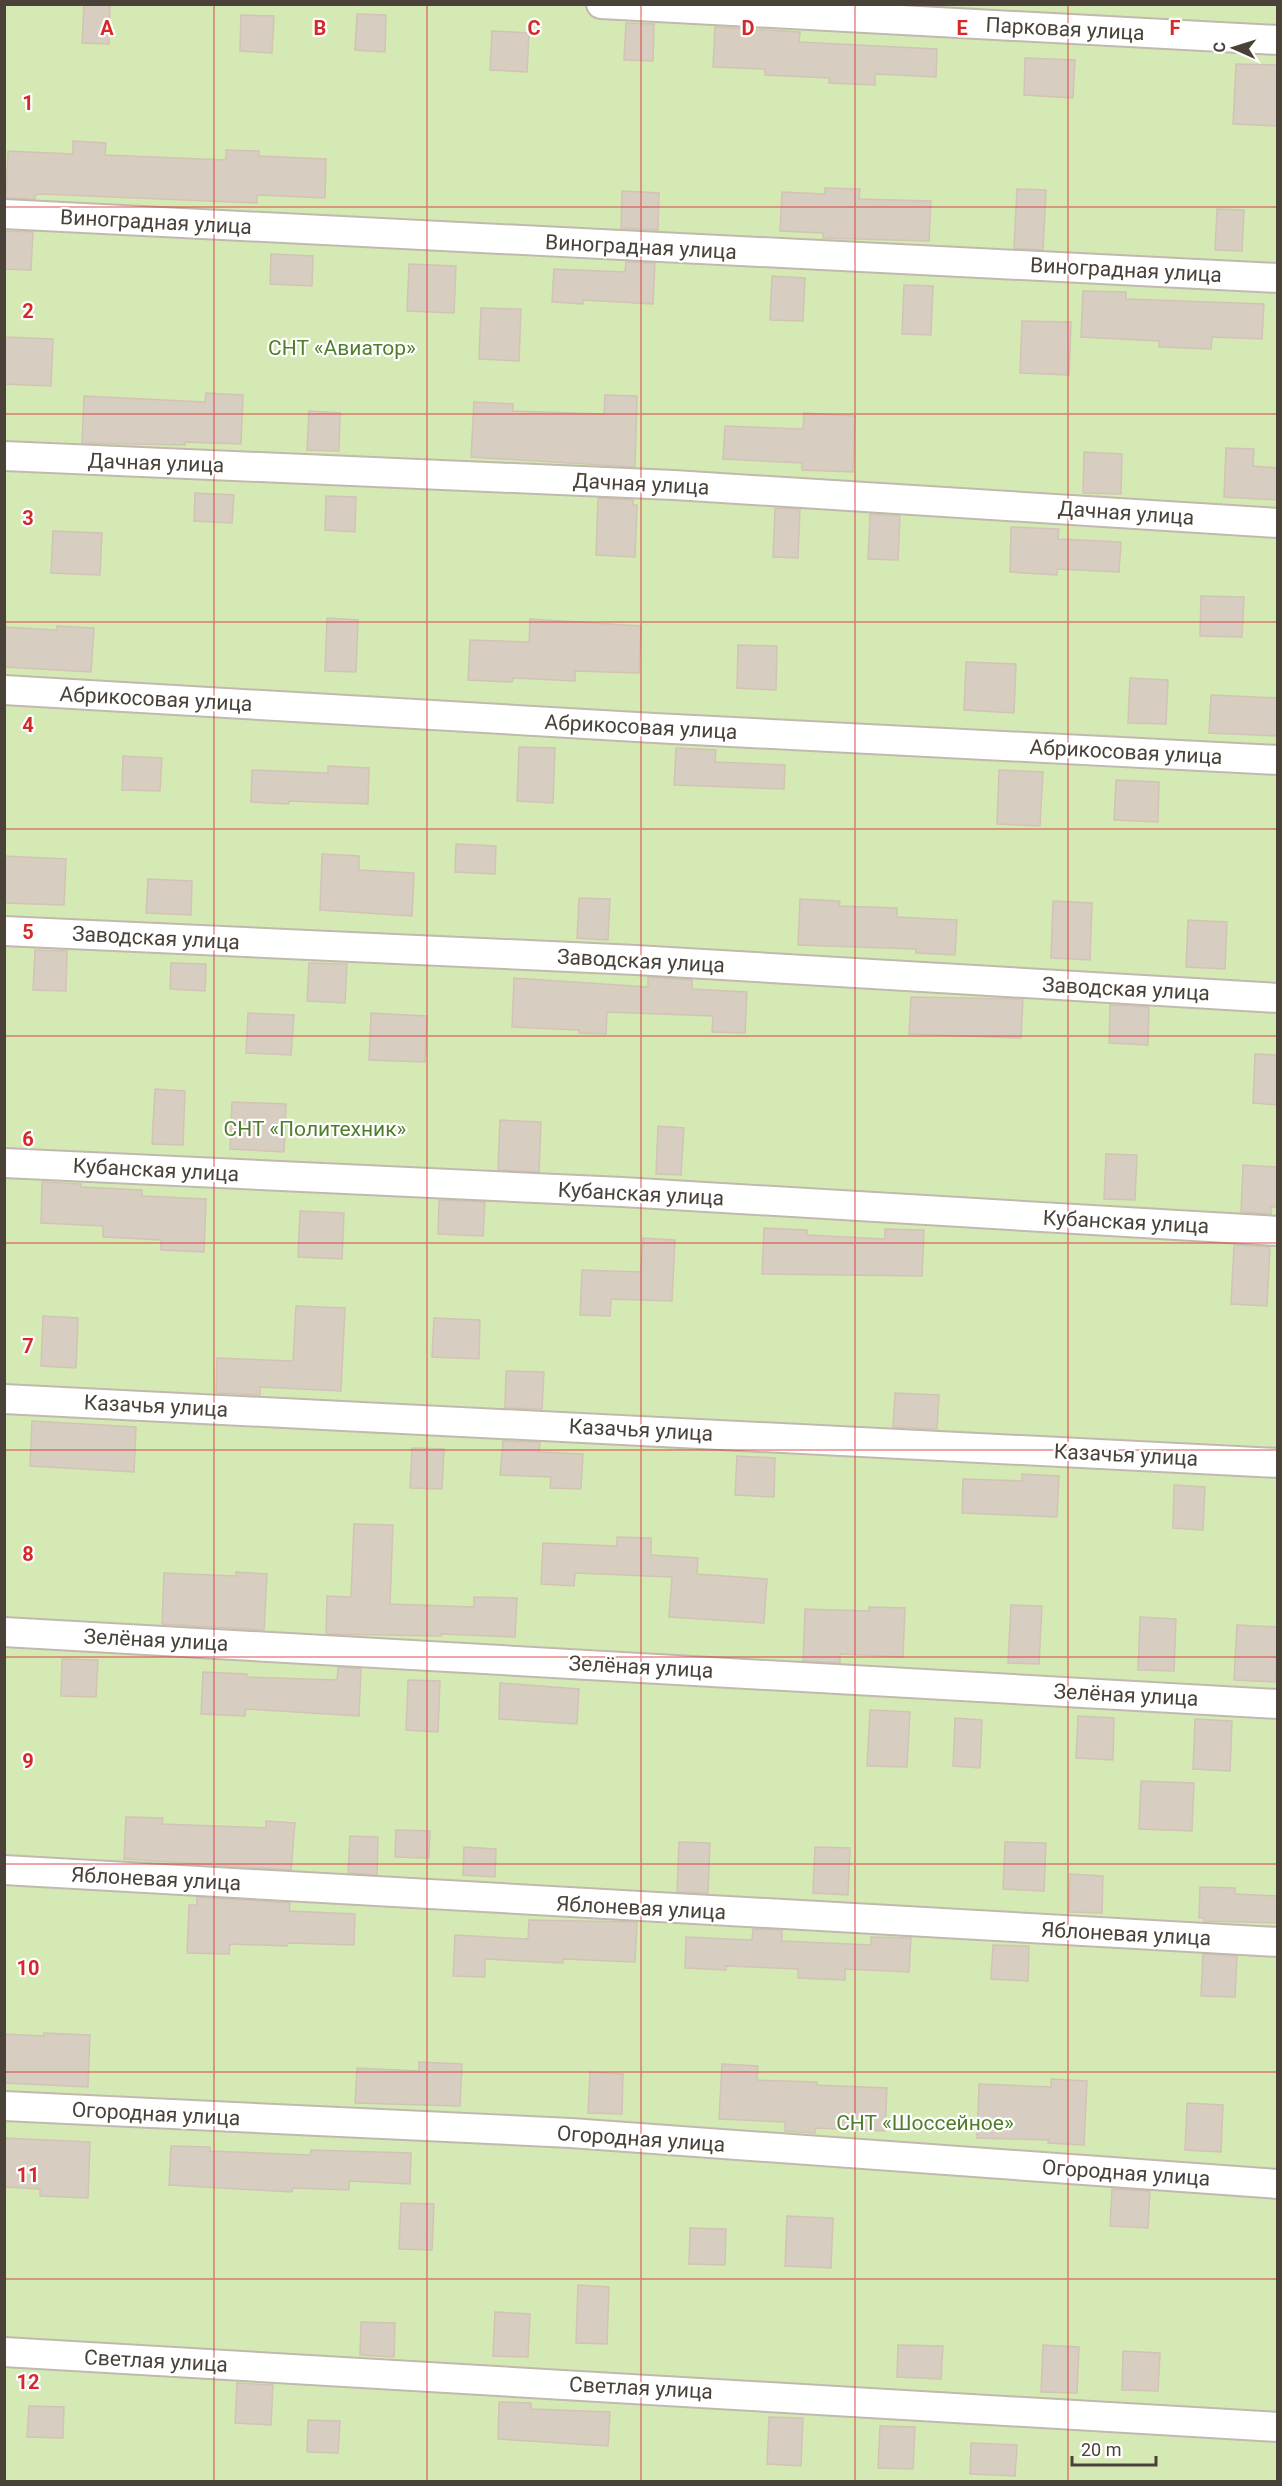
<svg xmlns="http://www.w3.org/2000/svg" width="1282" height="2486" font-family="Roboto,sans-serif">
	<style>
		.green { fill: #d5e9b5 }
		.building { fill: #d7cdc0; stroke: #d2c4b3; stroke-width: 1.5 }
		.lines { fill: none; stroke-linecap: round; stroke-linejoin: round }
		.minor-casing { stroke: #c1b9ad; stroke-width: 32 }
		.minor { stroke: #fff; stroke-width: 28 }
		.grid { fill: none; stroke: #d62828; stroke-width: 1.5; stroke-opacity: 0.55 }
		.labels { text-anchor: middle; stroke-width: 4.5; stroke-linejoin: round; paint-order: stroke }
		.street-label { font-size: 21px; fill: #4a4239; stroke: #fff }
		.park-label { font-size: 21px; fill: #4f7d2b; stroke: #fff }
		.grid-label { font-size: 20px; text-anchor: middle; font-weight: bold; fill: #d62828; stroke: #fff; stroke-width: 4.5; stroke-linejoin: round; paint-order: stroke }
	</style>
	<rect width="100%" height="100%" fill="#f5f2eb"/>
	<polygon class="green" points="4,5 1277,5 1277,2481 5,2481"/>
	<g class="building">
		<polygon points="84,4 110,4 109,44 82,43"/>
		<polygon points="357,14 386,15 385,52 355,50"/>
		<polygon points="241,15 274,16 272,53 240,51"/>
		<polygon points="626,23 654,24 653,61 624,60"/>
		<polygon points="715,27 800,32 799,42 937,49 936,77 875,74 875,85 829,83 830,78 765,75 765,69 713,67"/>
		<polygon points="492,31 529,33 527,72 490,70"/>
		<polygon points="1025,58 1075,60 1073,98 1024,95"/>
		<polygon points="1236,64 1278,65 1278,126 1233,124"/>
		<polygon points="73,141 106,143 105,155 226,160 226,150 259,151 259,156 326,159 325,198 257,195 257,203 40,194 35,195 35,199 6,198 8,151 73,154"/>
		<polygon points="825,188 860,189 859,199 931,201 929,241 823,238 823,233 780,231 782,192 825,194"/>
		<polygon points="1017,189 1046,190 1043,250 1014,248"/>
		<polygon points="622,191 659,193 658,230 621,228"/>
		<polygon points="1217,209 1244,210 1242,251 1215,250"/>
		<polygon points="5,231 33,232 31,270 4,269"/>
		<polygon points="271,254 313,256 312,286 270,284"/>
		<polygon points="626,262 655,263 653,304 583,300 583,304 552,302 554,269 625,272"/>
		<polygon points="409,264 456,266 454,313 407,311"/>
		<polygon points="772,276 805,278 803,321 770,320"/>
		<polygon points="904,285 933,286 931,335 902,334"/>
		<polygon points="1083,291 1126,292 1126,299 1264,304 1262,339 1212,337 1211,349 1159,347 1159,341 1081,337"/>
		<polygon points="481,308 521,309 519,361 479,359"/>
		<polygon points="1022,321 1071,322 1069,375 1020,373"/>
		<polygon points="4,337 53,339 51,386 4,384"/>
		<polygon points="206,393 243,395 241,444 185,442 185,445 82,443 84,396 205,402"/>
		<polygon points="605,395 637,396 635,467 471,457 474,402 513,404 513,411 604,414"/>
		<polygon points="309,411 340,413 339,451 307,450"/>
		<polygon points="804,413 855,416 853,472 802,470 802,463 723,459 725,426 803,429"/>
		<polygon points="1226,448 1254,449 1253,466 1278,468 1278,500 1224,497"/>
		<polygon points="1084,452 1122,454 1121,494 1083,493"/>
		<polygon points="195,493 234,495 232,523 194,521"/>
		<polygon points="326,496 356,497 355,532 325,530"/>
		<polygon points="598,498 633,500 633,505 637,505 635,557 596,555"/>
		<polygon points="775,508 800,509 798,558 773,557"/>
		<polygon points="870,514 900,516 898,560 868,559"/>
		<polygon points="1011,527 1059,529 1058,539 1121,542 1119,572 1057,569 1057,575 1010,572"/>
		<polygon points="53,531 102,533 100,575 51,573"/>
		<polygon points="1201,596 1244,597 1242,637 1200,636"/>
		<polygon points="327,618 358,620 356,672 325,671"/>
		<polygon points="530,619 641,626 639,673 575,671 575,681 513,678 512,682 468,680 470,640 529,642"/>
		<polygon points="57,626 94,628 91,672 4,667 4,627 57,630"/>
		<polygon points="738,645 777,646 776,690 737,688"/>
		<polygon points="966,662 1016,664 1014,713 964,710"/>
		<polygon points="1130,678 1168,680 1166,724 1128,723"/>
		<polygon points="1211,695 1278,698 1278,736 1209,733"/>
		<polygon points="519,747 555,748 553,803 517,801"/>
		<polygon points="676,748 716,750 715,762 785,765 784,789 674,785"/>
		<polygon points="123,756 162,758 160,791 122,790"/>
		<polygon points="328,766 369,768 368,804 289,801 289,804 251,802 252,770 328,773"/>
		<polygon points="999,770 1043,772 1040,826 997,824"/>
		<polygon points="1116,780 1159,782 1158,822 1114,820"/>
		<polygon points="456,844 496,846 495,874 455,872"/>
		<polygon points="322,854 359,856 359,870 414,873 412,916 320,910"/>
		<polygon points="4,856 66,859 64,905 4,903"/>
		<polygon points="148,879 192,881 191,915 146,913"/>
		<polygon points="579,898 610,899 608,940 577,938"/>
		<polygon points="800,899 840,901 839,906 897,908 897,917 957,920 955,955 916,953 916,949 798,945"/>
		<polygon points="1053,901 1092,903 1090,960 1051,958"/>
		<polygon points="1188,920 1227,922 1225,969 1186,967"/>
		<polygon points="35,950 67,951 66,991 33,990"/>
		<polygon points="171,963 206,964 205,991 170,989"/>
		<polygon points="309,963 347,964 345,1003 307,1001"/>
		<polygon points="648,977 692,980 692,989 747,992 745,1033 712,1032 713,1016 607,1012 606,1034 579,1033 579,1030 512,1027 514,978 648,987"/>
		<polygon points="911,997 1023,999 1021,1038 909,1034"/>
		<polygon points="1110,1005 1149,1007 1148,1045 1109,1043"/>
		<polygon points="248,1013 294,1015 291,1055 246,1053"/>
		<polygon points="371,1013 427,1016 425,1062 369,1060"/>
		<polygon points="1255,1054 1278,1055 1278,1105 1253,1103"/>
		<polygon points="155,1089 185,1091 183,1145 152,1144"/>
		<polygon points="232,1102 286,1104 284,1152 230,1149"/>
		<polygon points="500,1120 541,1122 539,1172 498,1170"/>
		<polygon points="658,1126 684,1128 681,1175 656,1174"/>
		<polygon points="1106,1154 1137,1155 1135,1200 1104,1199"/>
		<polygon points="1243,1165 1278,1167 1278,1207 1271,1207 1271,1214 1241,1212"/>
		<polygon points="42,1182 81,1184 81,1187 142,1190 142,1196 206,1199 204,1252 161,1250 161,1240 103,1237 103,1226 41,1223"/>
		<polygon points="439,1200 485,1202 483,1236 438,1234"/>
		<polygon points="300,1211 344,1213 342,1259 298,1257"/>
		<polygon points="764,1228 807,1230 807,1235 885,1239 885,1229 924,1230 922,1276 762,1274"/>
		<polygon points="643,1238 675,1240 672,1301 611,1299 610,1316 580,1315 582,1270 641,1272"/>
		<polygon points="1234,1245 1270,1247 1267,1306 1231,1304"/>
		<polygon points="296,1306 345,1308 341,1391 260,1387 260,1395 216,1393 217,1358 293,1361"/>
		<polygon points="43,1316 78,1318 76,1368 41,1366"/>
		<polygon points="434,1318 480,1320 479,1359 432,1357"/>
		<polygon points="506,1371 544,1372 542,1409 505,1408"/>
		<polygon points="895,1393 939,1395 937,1429 893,1427"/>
		<polygon points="32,1421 136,1427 134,1472 30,1466"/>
		<polygon points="503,1441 540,1442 539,1452 583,1454 581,1489 550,1488 551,1477 500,1475"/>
		<polygon points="412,1448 444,1449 442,1489 410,1488"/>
		<polygon points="737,1456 775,1458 774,1497 735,1495"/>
		<polygon points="1022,1474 1059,1476 1057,1517 962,1513 963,1479 1022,1481"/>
		<polygon points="1174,1485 1205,1487 1203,1530 1173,1528"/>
		<polygon points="354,1524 393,1525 390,1604 474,1607 474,1597 517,1598 515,1637 441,1634 441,1636 326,1634 327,1596 351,1597"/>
		<polygon points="617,1537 651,1538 651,1555 698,1558 697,1574 767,1579 764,1623 669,1617 672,1577 575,1573 574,1586 541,1584 543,1543 617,1546"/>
		<polygon points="236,1572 267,1574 264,1630 162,1624 164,1573 236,1576"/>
		<polygon points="1011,1605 1042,1606 1039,1664 1008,1663"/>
		<polygon points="869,1607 905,1608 903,1657 840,1654 840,1663 803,1661 805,1609 869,1611"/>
		<polygon points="1140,1617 1176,1619 1174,1671 1138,1670"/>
		<polygon points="1237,1625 1278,1627 1276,1682 1234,1680"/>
		<polygon points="62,1659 98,1660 96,1697 61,1696"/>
		<polygon points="338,1667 361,1669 359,1716 246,1709 245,1716 201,1714 203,1672 247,1674 247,1677 337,1680"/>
		<polygon points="408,1680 440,1681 438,1732 406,1730"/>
		<polygon points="500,1683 579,1689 577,1724 499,1719"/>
		<polygon points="870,1710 910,1712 907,1767 867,1766"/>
		<polygon points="1078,1716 1114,1718 1113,1760 1076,1758"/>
		<polygon points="955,1718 982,1720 980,1768 953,1766"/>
		<polygon points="1195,1719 1232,1721 1230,1771 1193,1769"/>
		<polygon points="1141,1781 1194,1783 1192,1831 1139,1829"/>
		<polygon points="126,1817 163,1818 162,1824 266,1828 266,1821 295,1823 291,1870 124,1859"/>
		<polygon points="396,1830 430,1831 429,1858 395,1857"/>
		<polygon points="350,1836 378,1837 377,1875 348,1873"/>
		<polygon points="679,1842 710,1843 708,1893 677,1892"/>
		<polygon points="1005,1842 1046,1843 1044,1891 1003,1889"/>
		<polygon points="464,1847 496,1849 495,1877 463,1875"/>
		<polygon points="815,1847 850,1848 848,1895 813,1893"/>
		<polygon points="1070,1874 1103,1876 1102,1913 1069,1912"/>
		<polygon points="1200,1887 1235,1888 1235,1894 1278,1896 1278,1923 1204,1921 1204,1918 1199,1918"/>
		<polygon points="197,1897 290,1903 289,1911 355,1914 354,1945 288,1943 287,1946 230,1944 229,1954 187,1953 189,1905 197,1905"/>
		<polygon points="529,1920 637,1922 635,1962 563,1959 563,1963 485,1959 485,1977 453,1976 455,1935 528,1939"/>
		<polygon points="753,1929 782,1930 782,1941 871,1945 871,1937 911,1938 909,1972 845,1969 845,1980 798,1978 798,1969 726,1966 726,1970 685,1968 686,1937 752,1940"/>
		<polygon points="993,1945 1029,1946 1028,1981 991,1979"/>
		<polygon points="1203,1954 1237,1956 1235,1997 1201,1996"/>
		<polygon points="44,2033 90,2035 88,2087 4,2083 4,2034 44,2036"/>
		<polygon points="419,2062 462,2064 460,2106 355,2103 357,2068 419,2071"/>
		<polygon points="722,2064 758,2066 757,2080 817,2082 817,2085 887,2088 885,2131 815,2128 815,2133 785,2131 785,2122 719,2119"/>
		<polygon points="590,2072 623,2074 622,2114 588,2113"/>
		<polygon points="1051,2079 1087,2081 1084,2145 1048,2143 1049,2140 977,2138 979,2084 1051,2087"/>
		<polygon points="1187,2103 1223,2105 1221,2152 1185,2150"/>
		<polygon points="4,2138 90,2142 88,2198 40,2196 40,2189 4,2187"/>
		<polygon points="171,2146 210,2147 210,2151 310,2155 311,2150 411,2153 410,2184 349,2181 349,2190 293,2188 292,2192 169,2185"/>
		<polygon points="1112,2189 1150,2191 1148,2228 1110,2226"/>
		<polygon points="401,2203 434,2204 432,2250 399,2249"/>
		<polygon points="787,2216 833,2218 831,2268 785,2266"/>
		<polygon points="690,2228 726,2229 725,2265 689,2264"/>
		<polygon points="578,2285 609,2287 607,2344 576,2343"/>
		<polygon points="495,2312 530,2314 528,2357 493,2356"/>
		<polygon points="361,2322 395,2323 394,2357 360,2355"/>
		<polygon points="898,2345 943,2346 941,2379 897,2377"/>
		<polygon points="1043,2345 1079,2347 1077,2393 1041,2392"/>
		<polygon points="1123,2351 1160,2353 1158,2391 1122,2390"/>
		<polygon points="237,2383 273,2385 271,2425 235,2423"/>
		<polygon points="499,2402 531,2403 531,2409 610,2412 608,2446 498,2439"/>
		<polygon points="29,2406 64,2407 63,2438 27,2437"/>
		<polygon points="769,2417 803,2418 801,2466 767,2464"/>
		<polygon points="308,2420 340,2421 338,2453 307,2452"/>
		<polygon points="880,2426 915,2427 913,2469 878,2468"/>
		<polygon points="971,2443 1017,2445 1015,2476 970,2474"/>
	</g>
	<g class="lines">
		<defs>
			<g id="minor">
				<polyline points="601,4 1278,40"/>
				<polyline points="4,214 1278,278"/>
				<polyline points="4,456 674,485 1278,523"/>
				<polyline points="4,690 654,728 1278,760"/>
				<polyline points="4,931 636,960 1278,998"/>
				<polyline points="4,1163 622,1192 1278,1231"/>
				<polyline points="4,1399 1278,1463"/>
				<polyline points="4,1632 1278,1704"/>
				<polyline points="4,1870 1278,1942"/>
				<polyline points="4,2106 571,2133 1278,2184"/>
				<polyline points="4,2352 1278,2427"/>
			</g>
		</defs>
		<use href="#minor" class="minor-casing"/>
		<use href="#minor" class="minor"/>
	</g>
	<path class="grid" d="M 214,4 L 214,2482M 427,4 L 427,2482M 641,4 L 641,2482M 855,4 L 855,2482M 1068,4 L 1068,2482M 4,207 L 1278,207M 4,414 L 1278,414M 4,622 L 1278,622M 4,829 L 1278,829M 4,1036 L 1278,1036M 4,1243 L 1278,1243M 4,1450 L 1278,1450M 4,1657 L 1278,1657M 4,1864 L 1278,1864M 4,2072 L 1278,2072M 4,2279 L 1278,2279"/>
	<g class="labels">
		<g class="street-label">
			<text transform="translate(1065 29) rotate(3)" y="7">Парковая улица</text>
			<text transform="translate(156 222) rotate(3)" y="7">Виноградная улица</text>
			<text transform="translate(641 247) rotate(3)" y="7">Виноградная улица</text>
			<text transform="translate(1126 270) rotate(3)" y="7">Виноградная улица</text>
			<text transform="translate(156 463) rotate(2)" y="7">Дачная улица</text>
			<text transform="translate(641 484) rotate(3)" y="7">Дачная улица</text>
			<text transform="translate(1126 513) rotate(4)" y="7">Дачная улица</text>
			<text transform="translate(156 699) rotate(3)" y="7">Абрикосовая улица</text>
			<text transform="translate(641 727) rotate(3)" y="7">Абрикосовая улица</text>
			<text transform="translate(1126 752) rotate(3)" y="7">Абрикосовая улица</text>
			<text transform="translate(156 938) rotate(3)" y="7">Заводская улица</text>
			<text transform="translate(641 961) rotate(3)" y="7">Заводская улица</text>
			<text transform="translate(1126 989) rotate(3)" y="7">Заводская улица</text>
			<text transform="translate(156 1170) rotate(3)" y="7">Кубанская улица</text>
			<text transform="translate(641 1194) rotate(3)" y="7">Кубанская улица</text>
			<text transform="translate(1126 1222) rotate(3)" y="7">Кубанская улица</text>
			<text transform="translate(156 1406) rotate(3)" y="7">Казачья улица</text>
			<text transform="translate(641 1430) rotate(3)" y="7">Казачья улица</text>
			<text transform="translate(1126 1455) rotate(3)" y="7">Казачья улица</text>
			<text transform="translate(156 1640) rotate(3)" y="7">Зелёная улица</text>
			<text transform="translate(641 1667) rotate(3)" y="7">Зелёная улица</text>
			<text transform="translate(1126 1695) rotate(3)" y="7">Зелёная улица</text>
			<text transform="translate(156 1879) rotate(3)" y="7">Яблоневая улица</text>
			<text transform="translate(641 1908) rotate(3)" y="7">Яблоневая улица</text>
			<text transform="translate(1126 1934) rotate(3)" y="7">Яблоневая улица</text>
			<text transform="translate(156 2114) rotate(3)" y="7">Огородная улица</text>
			<text transform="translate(641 2139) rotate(4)" y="7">Огородная улица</text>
			<text transform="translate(1126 2173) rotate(4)" y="7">Огородная улица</text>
			<text transform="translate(156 2361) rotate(3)" y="7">Светлая улица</text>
			<text transform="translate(641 2388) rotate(3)" y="7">Светлая улица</text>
		</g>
		<g class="park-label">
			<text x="342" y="355">СНТ «Авиатор»</text>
			<text x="315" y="1136">СНТ «Политехник»</text>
			<text x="925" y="2130">СНТ «Шоссейное»</text>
		</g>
	</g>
	<g class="grid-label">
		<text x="107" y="35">A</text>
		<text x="320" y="35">B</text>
		<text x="534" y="35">C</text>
		<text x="748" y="35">D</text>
		<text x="962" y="35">E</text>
		<text x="1175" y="35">F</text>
		<text x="28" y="110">1</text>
		<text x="28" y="318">2</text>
		<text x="28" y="525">3</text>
		<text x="28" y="732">4</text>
		<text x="28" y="939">5</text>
		<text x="28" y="1146">6</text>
		<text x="28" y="1353">7</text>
		<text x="28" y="1561">8</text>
		<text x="28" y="1768">9</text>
		<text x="28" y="1975">10</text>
		<text x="28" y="2182">11</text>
		<text x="28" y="2389">12</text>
	</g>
	<rect width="1282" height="2486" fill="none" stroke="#4a4239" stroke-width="12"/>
	<g transform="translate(1234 48) rotate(273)" stroke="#ffffff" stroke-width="4.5" paint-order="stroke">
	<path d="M0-4.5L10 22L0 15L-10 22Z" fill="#4a4239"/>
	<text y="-9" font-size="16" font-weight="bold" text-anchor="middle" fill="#4a4239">С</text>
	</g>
	<path d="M1072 2456v9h84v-9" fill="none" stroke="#4a4239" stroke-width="3"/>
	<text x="1081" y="2456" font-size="18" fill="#4a4239" stroke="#ffffff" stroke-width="4.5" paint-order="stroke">20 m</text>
</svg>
